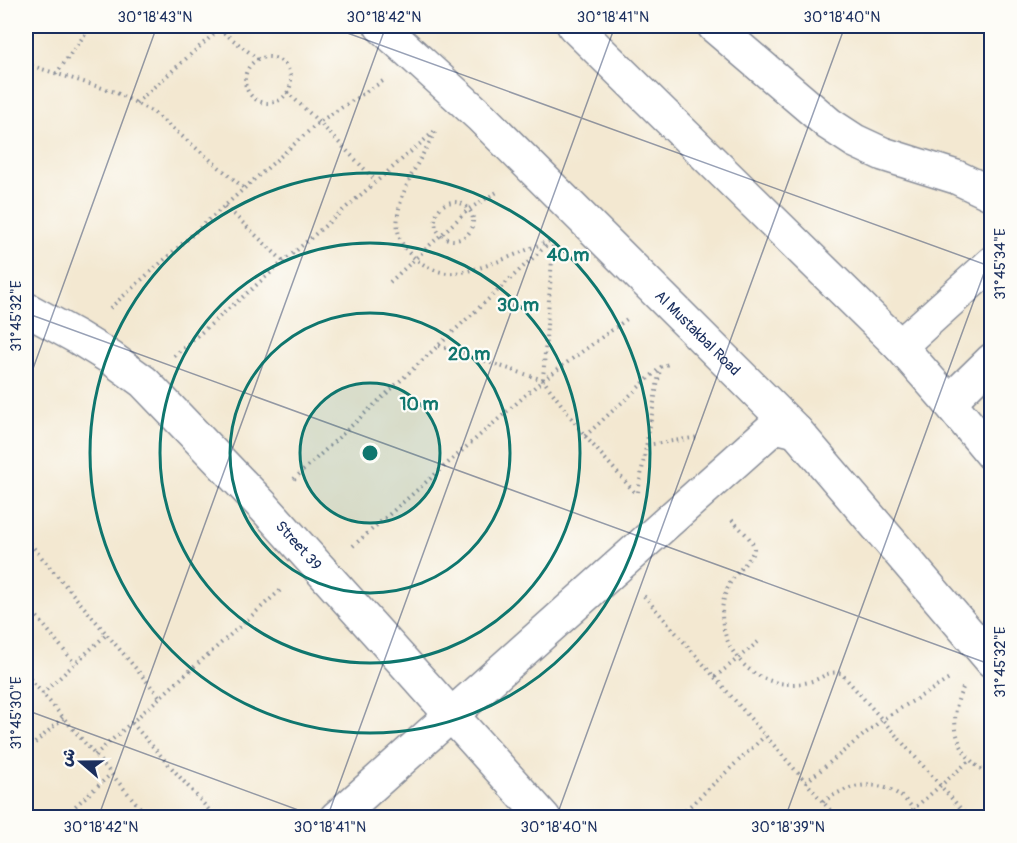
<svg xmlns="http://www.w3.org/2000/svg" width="1017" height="843" font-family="Pangolin,'Playpen Sans Arabic',sans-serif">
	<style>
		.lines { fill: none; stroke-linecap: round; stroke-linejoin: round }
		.street-casing { stroke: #878c98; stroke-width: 36 }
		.secondary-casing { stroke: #878c98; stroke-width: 36 }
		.path { stroke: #878c98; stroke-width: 4; stroke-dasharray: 1.5 4.5; stroke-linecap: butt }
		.street { stroke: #fff; stroke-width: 33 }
		.secondary { stroke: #fff; stroke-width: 33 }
		.ticks { fill: none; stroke: #1b2f5e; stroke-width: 1.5; stroke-opacity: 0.45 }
		.ring { fill: none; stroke: #0f766e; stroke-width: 3 }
		.labels { text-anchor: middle; stroke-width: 4.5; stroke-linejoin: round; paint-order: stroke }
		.street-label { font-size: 15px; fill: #1b2f5e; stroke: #fdfcf7 }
		.centre { fill: #0f766e; stroke: #fdfcf7; stroke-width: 3 }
		.ring-label { font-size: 18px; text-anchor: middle; font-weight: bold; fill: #0f766e; stroke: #fdfcf7; stroke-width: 4.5; stroke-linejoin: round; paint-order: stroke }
		.neatline { fill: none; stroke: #1b2f5e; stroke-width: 2 }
		.ticks-label { font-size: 15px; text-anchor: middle; fill: #1b2f5e }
	</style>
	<rect width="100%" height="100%" fill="#fdfcf7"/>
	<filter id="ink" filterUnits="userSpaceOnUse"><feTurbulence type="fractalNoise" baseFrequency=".0167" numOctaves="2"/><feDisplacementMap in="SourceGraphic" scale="12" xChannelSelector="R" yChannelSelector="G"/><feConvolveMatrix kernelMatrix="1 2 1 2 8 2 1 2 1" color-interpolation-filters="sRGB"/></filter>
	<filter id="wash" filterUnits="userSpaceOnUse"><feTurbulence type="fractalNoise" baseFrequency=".008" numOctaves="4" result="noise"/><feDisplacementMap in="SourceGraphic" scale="24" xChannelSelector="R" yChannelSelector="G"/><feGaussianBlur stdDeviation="1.35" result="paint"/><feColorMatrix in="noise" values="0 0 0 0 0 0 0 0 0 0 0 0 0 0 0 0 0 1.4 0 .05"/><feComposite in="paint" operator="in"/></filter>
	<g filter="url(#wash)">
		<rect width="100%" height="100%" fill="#f3e8d1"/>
	</g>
	<g filter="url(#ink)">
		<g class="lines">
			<defs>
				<g id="street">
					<polyline points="714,26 829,124 855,141 883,154 956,177 992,194"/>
					<path id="s1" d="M 26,309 L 77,337 L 111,358 L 144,382 L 264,507 L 544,818"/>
					<polyline points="900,346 992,263"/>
					<polyline points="949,402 992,360"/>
					<polyline points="336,818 775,426 796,431"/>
				</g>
				<g id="secondary">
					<path id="s2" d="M 381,26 L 481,117 L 796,431 L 992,661"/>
					<polyline points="574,26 900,346 949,402 992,454"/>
				</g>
			</defs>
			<use href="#street" class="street-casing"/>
			<use href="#secondary" class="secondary-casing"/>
			<g class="path">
				<polyline points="106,26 123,26"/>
				<polyline points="219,29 258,59"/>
				<circle cx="268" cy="80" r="23"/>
				<polyline points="26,64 115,92 153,112 244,188"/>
				<polyline points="56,74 91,26"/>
				<polyline points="287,92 319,122 376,181"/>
				<polyline points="136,103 223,26"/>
				<path d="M 435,132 C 416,169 370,230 420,262 C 430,269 442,274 454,273 C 482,271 522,251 549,241"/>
				<circle cx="454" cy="221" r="19"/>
				<polyline points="225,206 283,261"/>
				<polyline points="390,282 469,209 497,192"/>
				<polyline points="110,308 319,122 383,81"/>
				<polyline points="439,346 543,380 585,436 637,495"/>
				<polyline points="174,356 436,130"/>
				<polyline points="543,379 553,246"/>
				<polyline points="585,436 661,367 671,363"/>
				<polyline points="647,445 699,437"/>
				<polyline points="294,479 549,243"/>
				<polyline points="638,492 660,369"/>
				<path d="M 732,520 C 738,527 753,539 754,548 C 754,557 734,574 729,585 C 710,622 732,669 771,681 C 783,685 800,685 812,681 C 825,677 826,671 841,673 L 969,818"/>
				<polyline points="26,539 160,697"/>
				<polyline points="353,546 543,380 627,319"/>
				<polyline points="644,596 837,818"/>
				<polyline points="26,603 75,664"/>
				<polyline points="26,674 149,818"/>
				<polyline points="715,677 758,642"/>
				<path d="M 963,688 C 946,721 957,760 992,775"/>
				<polyline points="42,694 107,634"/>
				<polyline points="132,723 216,818"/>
				<polyline points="26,751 63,718"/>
				<polyline points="95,755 283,588"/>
				<polyline points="806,782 883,719 951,678"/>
				<path d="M 823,802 C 857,777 897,778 919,818"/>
				<polyline points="62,818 111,774"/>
				<polyline points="677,818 765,736"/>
				<polyline points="903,818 970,760"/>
			</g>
			<use href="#street" class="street"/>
			<use href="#secondary" class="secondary"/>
		</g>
	</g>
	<path class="ticks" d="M 328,26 L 992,267M 26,313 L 992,665M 26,388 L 157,26M 26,710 L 320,818M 98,818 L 386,26M 327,818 L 615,26M 556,818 L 845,26M 785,818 L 992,251"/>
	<circle cx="370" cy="453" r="70" fill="#0f766e" fill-opacity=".12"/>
	<g class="ring">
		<circle cx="370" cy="453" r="70"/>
		<circle cx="370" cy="453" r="140"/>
		<circle cx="370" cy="453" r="210"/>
		<circle cx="370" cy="453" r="280"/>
	</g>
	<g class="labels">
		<g class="street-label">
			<text dy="5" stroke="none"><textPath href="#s2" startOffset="441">Al Mustakbal Road</textPath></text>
			<text dy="5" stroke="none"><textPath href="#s1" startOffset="364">Street 39</textPath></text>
		</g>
	</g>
	<circle cx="370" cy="453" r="9" class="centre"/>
	<g class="ring-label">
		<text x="568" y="261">40 m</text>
		<text x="518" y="311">30 m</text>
		<text x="469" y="360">20 m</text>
		<text x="419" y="410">10 m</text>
	</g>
	<rect width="1017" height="843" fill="none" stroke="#fdfcf7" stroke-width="66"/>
	<g transform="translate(81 762) rotate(290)" stroke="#fdfcf7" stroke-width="4.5" paint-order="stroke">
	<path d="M0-4.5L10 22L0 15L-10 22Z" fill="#1b2f5e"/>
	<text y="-9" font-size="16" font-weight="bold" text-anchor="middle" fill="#1b2f5e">ش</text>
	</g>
	<rect x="33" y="33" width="951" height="777" class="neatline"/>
	<g class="ticks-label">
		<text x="155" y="22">30°18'43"N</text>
		<text x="384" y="22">30°18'42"N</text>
		<text x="613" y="22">30°18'41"N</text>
		<text x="842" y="22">30°18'40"N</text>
		<text transform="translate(1000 264) rotate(-90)" y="5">31°45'34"E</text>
		<text transform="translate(16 316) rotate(-90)" y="5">31°45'32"E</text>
		<text transform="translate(1000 662) rotate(-90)" y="5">31°45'32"E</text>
		<text transform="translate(16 713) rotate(-90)" y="5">31°45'30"E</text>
		<text x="101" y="832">30°18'42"N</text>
		<text x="330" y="832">30°18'41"N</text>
		<text x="559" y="832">30°18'40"N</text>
		<text x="788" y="832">30°18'39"N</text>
	</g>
</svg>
